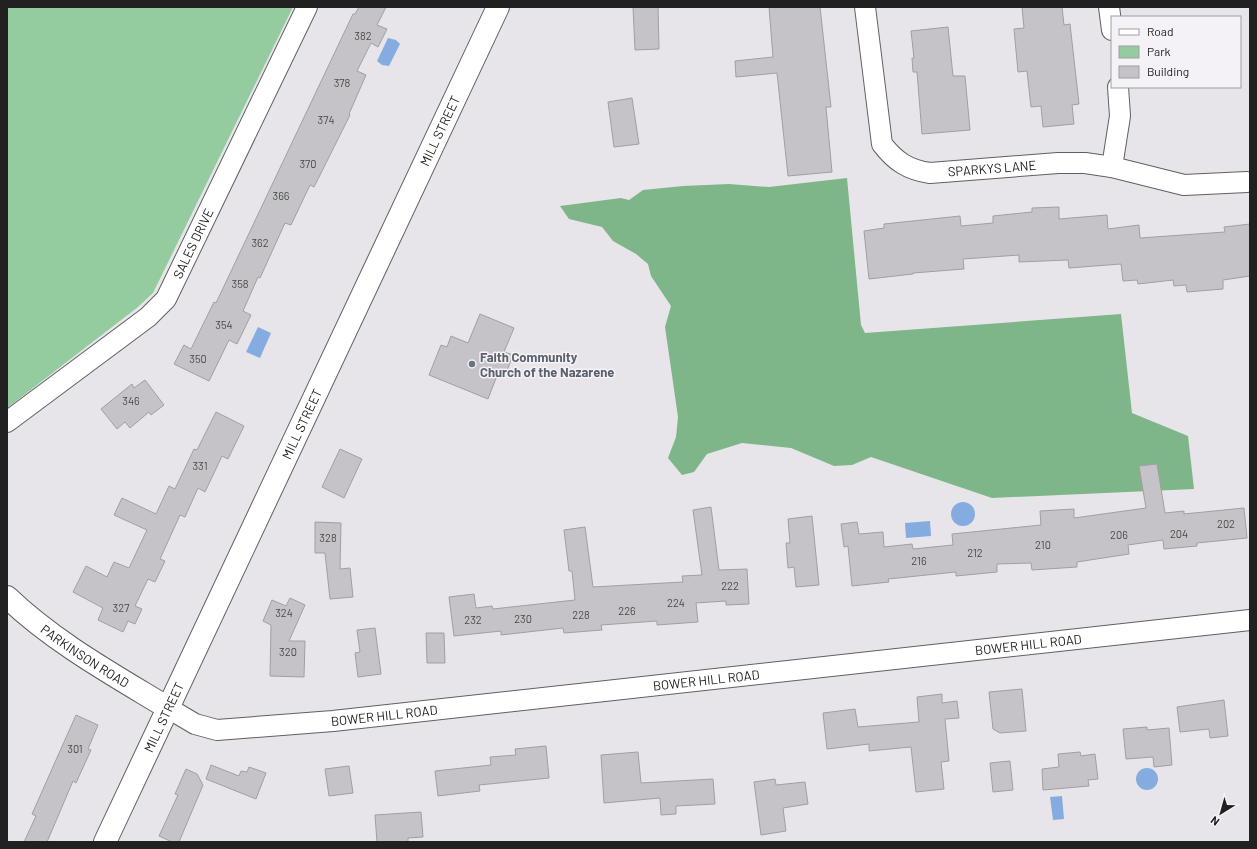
<svg xmlns="http://www.w3.org/2000/svg" width="1257" height="849" font-family="Barlow,sans-serif">
	<style>
		.green { fill: #94cb9f }
		.forest { fill: #7eb689 }
		.water { fill: #85ace0 }
		.building { fill: #c5c3c7; stroke: #a09fa3 }
		.lines { fill: none; stroke-linecap: round; stroke-linejoin: round }
		.minor-casing { stroke: #615f63; stroke-width: 22 }
		.major-casing { stroke: #615f63; stroke-width: 24 }
		.minor { stroke: #fff; stroke-width: 20 }
		.major { stroke: #fff; stroke-width: 22 }
		.worship-dot { fill: #6b7280; stroke: #f4f2f7; stroke-width: 1.5 }
		.labels { text-anchor: middle; stroke-width: 3; stroke-linejoin: round; paint-order: stroke }
		.number-label { font-size: 11px; fill: #4a4a4b }
		.street-label { font-size: 13px; fill: #212122; stroke: #f4f2f7 }
		.worship-label { font-size: 13px; font-weight: bold; fill: #5b616d; stroke: #f4f2f7; text-anchor: start }
	</style>
	<rect width="100%" height="100%" fill="#e7e5ea"/>
	<polygon class="green" points="7,7 293,7 153,293 138,307 7,408"/>
	<polygon class="forest" points="847,178 861,325 865,333 1121,314 1132,413 1188,436 1194,489 992,498 871,457 852,465 834,466 791,448 742,443 707,454 694,472 682,475 668,458 676,437 678,417 665,327 671,306 651,276 648,264 636,254 613,241 602,227 569,219 560,206 621,198 629,200 643,190 683,186 729,184 769,187"/>
	<g class="water">
		<polygon points="388,38 396,40 400,44 389,66 382,65 377,61"/>
		<polygon points="258,327 271,333 260,358 246,352"/>
		<circle cx="963" cy="514" r="12"/>
		<polygon points="930,521 931,536 906,538 905,523"/>
		<circle cx="1147" cy="779" r="11"/>
		<polygon points="1062,796 1064,819 1053,820 1050,797"/>
	</g>
	<g class="building">
		<polygon points="359,7 386,7 377,25 387,29 378,47 371,43 357,71 366,75 349,114 350,115 314,187 310,185 291,225 285,223 260,278 258,277 243,311 251,315 237,344 229,340 209,381 174,364 184,345 191,349 214,302 216,303 353,14 355,14"/>
		<polygon points="633,7 658,7 659,49 635,50"/>
		<polygon points="769,7 820,7 831,107 826,107 832,172 788,176 777,73 736,77 735,61 773,57"/>
		<polygon points="1022,7 1062,7 1064,25 1070,24 1079,104 1072,105 1074,124 1043,127 1041,106 1031,107 1027,71 1018,72 1014,29 1024,28"/>
		<polygon points="948,27 953,76 965,76 970,130 922,134 917,72 913,72 912,58 914,58 911,31"/>
		<polygon points="632,98 639,144 614,147 608,102"/>
		<polygon points="1059,207 1059,219 1107,215 1108,229 1139,225 1140,238 1225,232 1224,227 1250,224 1250,276 1223,280 1223,289 1187,292 1186,285 1174,286 1173,280 1138,284 1137,280 1123,281 1121,264 1069,268 1068,260 1019,262 1019,255 963,259 964,269 913,273 913,274 869,279 864,231 884,228 884,224 960,216 961,226 993,223 993,216 1032,212 1032,208"/>
		<polygon points="480,314 514,328 504,352 513,355 505,376 498,373 488,399 429,375 441,345 447,347 451,336 468,343"/>
		<polygon points="145,380 164,405 151,415 149,412 130,428 125,422 117,429 101,409 132,384 134,388"/>
		<polygon points="216,412 244,426 228,459 222,456 205,492 198,488 185,517 180,515 160,559 165,561 155,582 148,579 135,606 142,609 135,624 128,621 123,632 98,620 103,608 73,592 86,566 107,577 114,562 129,568 147,530 114,515 122,498 156,514 169,486 175,489 194,449 197,450"/>
		<polygon points="340,449 362,459 344,498 322,487"/>
		<polygon points="1157,464 1165,513 1184,511 1184,514 1244,508 1247,538 1197,543 1197,546 1164,549 1163,540 1128,545 1129,554 1077,562 1077,567 1032,570 1031,563 997,564 997,572 956,576 956,572 888,579 889,582 852,586 848,546 844,547 841,524 857,522 859,534 883,532 884,547 912,544 913,549 953,545 952,534 1041,525 1040,511 1074,509 1074,518 1146,508 1139,466"/>
		<polygon points="711,507 719,570 747,569 749,604 726,605 726,601 696,603 698,622 657,625 657,621 601,625 602,630 564,633 563,628 501,635 501,631 454,636 449,597 474,594 476,608 492,606 493,609 575,600 572,571 569,571 564,530 585,527 593,587 683,582 682,576 702,575 693,510"/>
		<polygon points="812,516 819,585 796,587 794,567 788,568 786,543 790,543 788,519"/>
		<polygon points="315,522 341,523 340,569 350,568 353,597 330,599 325,553 315,553"/>
		<polygon points="290,598 305,605 289,641 305,641 304,677 270,676 271,625 263,621 272,600 286,606"/>
		<polygon points="375,628 381,674 358,677 355,653 360,652 357,630"/>
		<polygon points="426,633 444,633 445,663 427,663"/>
		<polygon points="1022,689 1026,731 1000,733 993,729 989,692"/>
		<polygon points="942,694 942,703 957,701 959,718 945,719 949,761 941,762 944,789 916,792 911,747 869,751 869,744 827,749 823,713 855,709 858,727 919,722 917,697"/>
		<polygon points="1224,700 1228,736 1210,738 1209,729 1180,732 1177,707"/>
		<polygon points="76,715 98,725 88,749 91,750 76,783 73,781 47,842 24,842 36,816 32,814"/>
		<polygon points="1147,727 1147,730 1169,728 1172,765 1154,767 1153,757 1126,759 1123,729"/>
		<polygon points="546,746 549,778 479,785 480,791 438,796 435,771 491,765 490,757 516,755 515,749"/>
		<polygon points="638,752 641,783 713,779 715,804 676,806 676,814 661,815 660,798 604,803 601,755"/>
		<polygon points="1080,752 1081,756 1095,754 1098,779 1088,780 1089,786 1043,790 1042,769 1059,767 1058,754"/>
		<polygon points="1010,761 1013,790 993,792 990,763"/>
		<polygon points="211,765 239,776 241,771 247,772 249,767 266,773 256,799 206,779"/>
		<polygon points="349,766 353,793 329,796 325,769"/>
		<polygon points="186,769 197,774 203,785 179,842 172,842 159,836 178,795 175,794"/>
		<polygon points="775,779 776,785 805,782 808,804 783,808 786,831 761,835 754,782"/>
		<polygon points="421,812 423,837 408,838 408,842 377,842 375,815"/>
	</g>
	<g class="lines">
		<defs>
			<g id="minor">
				<path id="s1" d="M 865,7 L 882,144 C 895,161 908,170 930,173 L 1058,163 L 1085,163 L 1112,167 L 1184,185 L 1247,182"/>
				<polyline points="1109,7 1112,30"/>
				<polyline points="1112,167 1120,116 1118,87"/>
				<path id="s2" d="M 7,422 L 148,317 L 166,299 L 307,7"/>
				<path id="s3" d="M 168,708 L 195,724 L 217,730 L 333,721 L 1250,620"/>
			</g>
			<g id="major">
				<path id="s4" d="M 7,597 C 54,642 112,674 168,708"/>
				<path id="s5" d="M 105,842 L 498,7"/>
			</g>
		</defs>
		<use href="#minor" class="minor-casing"/>
		<use href="#major" class="major-casing"/>
		<use href="#minor" class="minor"/>
		<use href="#major" class="major"/>
	</g>
	<circle class="worship-dot" cx="472" cy="364" r="4"/>
	<g class="labels">
		<g class="number-label">
			<text x="363" y="40">382</text>
			<text x="342" y="87">378</text>
			<text x="326" y="124">374</text>
			<text x="308" y="168">370</text>
			<text x="281" y="200">366</text>
			<text x="260" y="247">362</text>
			<text x="240" y="288">358</text>
			<text x="224" y="329">354</text>
			<text x="198" y="363">350</text>
			<text x="131" y="405">346</text>
			<text x="200" y="470">331</text>
			<text x="1226" y="528">202</text>
			<text x="1179" y="538">204</text>
			<text x="1119" y="539">206</text>
			<text x="328" y="542">328</text>
			<text x="1043" y="549">210</text>
			<text x="975" y="557">212</text>
			<text x="919" y="565">216</text>
			<text x="730" y="590">222</text>
			<text x="676" y="607">224</text>
			<text x="121" y="612">327</text>
			<text x="627" y="615">226</text>
			<text x="284" y="617">324</text>
			<text x="581" y="619">228</text>
			<text x="523" y="623">230</text>
			<text x="473" y="624">232</text>
			<text x="288" y="656">320</text>
			<text x="75" y="753">301</text>
		</g>
		<g class="street-label">
			<text dy="5" stroke="none"><textPath href="#s5" startOffset="786">MILL STREET</textPath></text>
			<text dy="5" stroke="none"><textPath href="#s1" startOffset="258">SPARKYS LANE</textPath></text>
			<text dy="5" stroke="none"><textPath href="#s2" startOffset="263">SALES DRIVE</textPath></text>
			<text dy="5" stroke="none"><textPath href="#s5" startOffset="462">MILL STREET</textPath></text>
			<text dy="5" stroke="none"><textPath href="#s3" startOffset="870">BOWER HILL ROAD</textPath></text>
			<text dy="5" stroke="none"><textPath href="#s4" startOffset="98">PARKINSON ROAD</textPath></text>
			<text dy="5" stroke="none"><textPath href="#s3" startOffset="546">BOWER HILL ROAD</textPath></text>
			<text dy="5" stroke="none"><textPath href="#s3" startOffset="222">BOWER HILL ROAD</textPath></text>
			<text dy="5" stroke="none"><textPath href="#s5" startOffset="138">MILL STREET</textPath></text>
		</g>
		<g class="worship-label">
			<text x="480" y="362">Faith Community<tspan x="480" dy="15">Church of the Nazarene</tspan></text>
		</g>
	</g>
	<rect width="1257" height="849" fill="none" stroke="#212122" stroke-width="16"/>
	<rect x="1111" y="16" width="130" height="72" fill="#f4f2f7" stroke="#a09ea2"/>
	<rect x="1119" y="29" width="20" height="6" fill="#ffffff" stroke="#a09ea2"/>
	<text x="1147" y="36" font-size="12" fill="#212122">Road</text>
	<rect x="1119" y="46" width="20" height="12" fill="#94cb9f" stroke="#a09ea2"/>
	<text x="1147" y="56" font-size="12" fill="#212122">Park</text>
	<rect x="1119" y="66" width="20" height="12" fill="#c5c3c7" stroke="#a09ea2"/>
	<text x="1147" y="76" font-size="12" fill="#212122">Building</text>
	<g transform="translate(1221 813) rotate(217)" stroke="#f4f2f7" stroke-width="3" paint-order="stroke">
	<path d="M0-3L7 15L0 10L-7 15Z" fill="#212122"/>
	<text y="-6" font-size="11" font-weight="bold" text-anchor="middle" fill="#212122">N</text>
	</g>
</svg>
